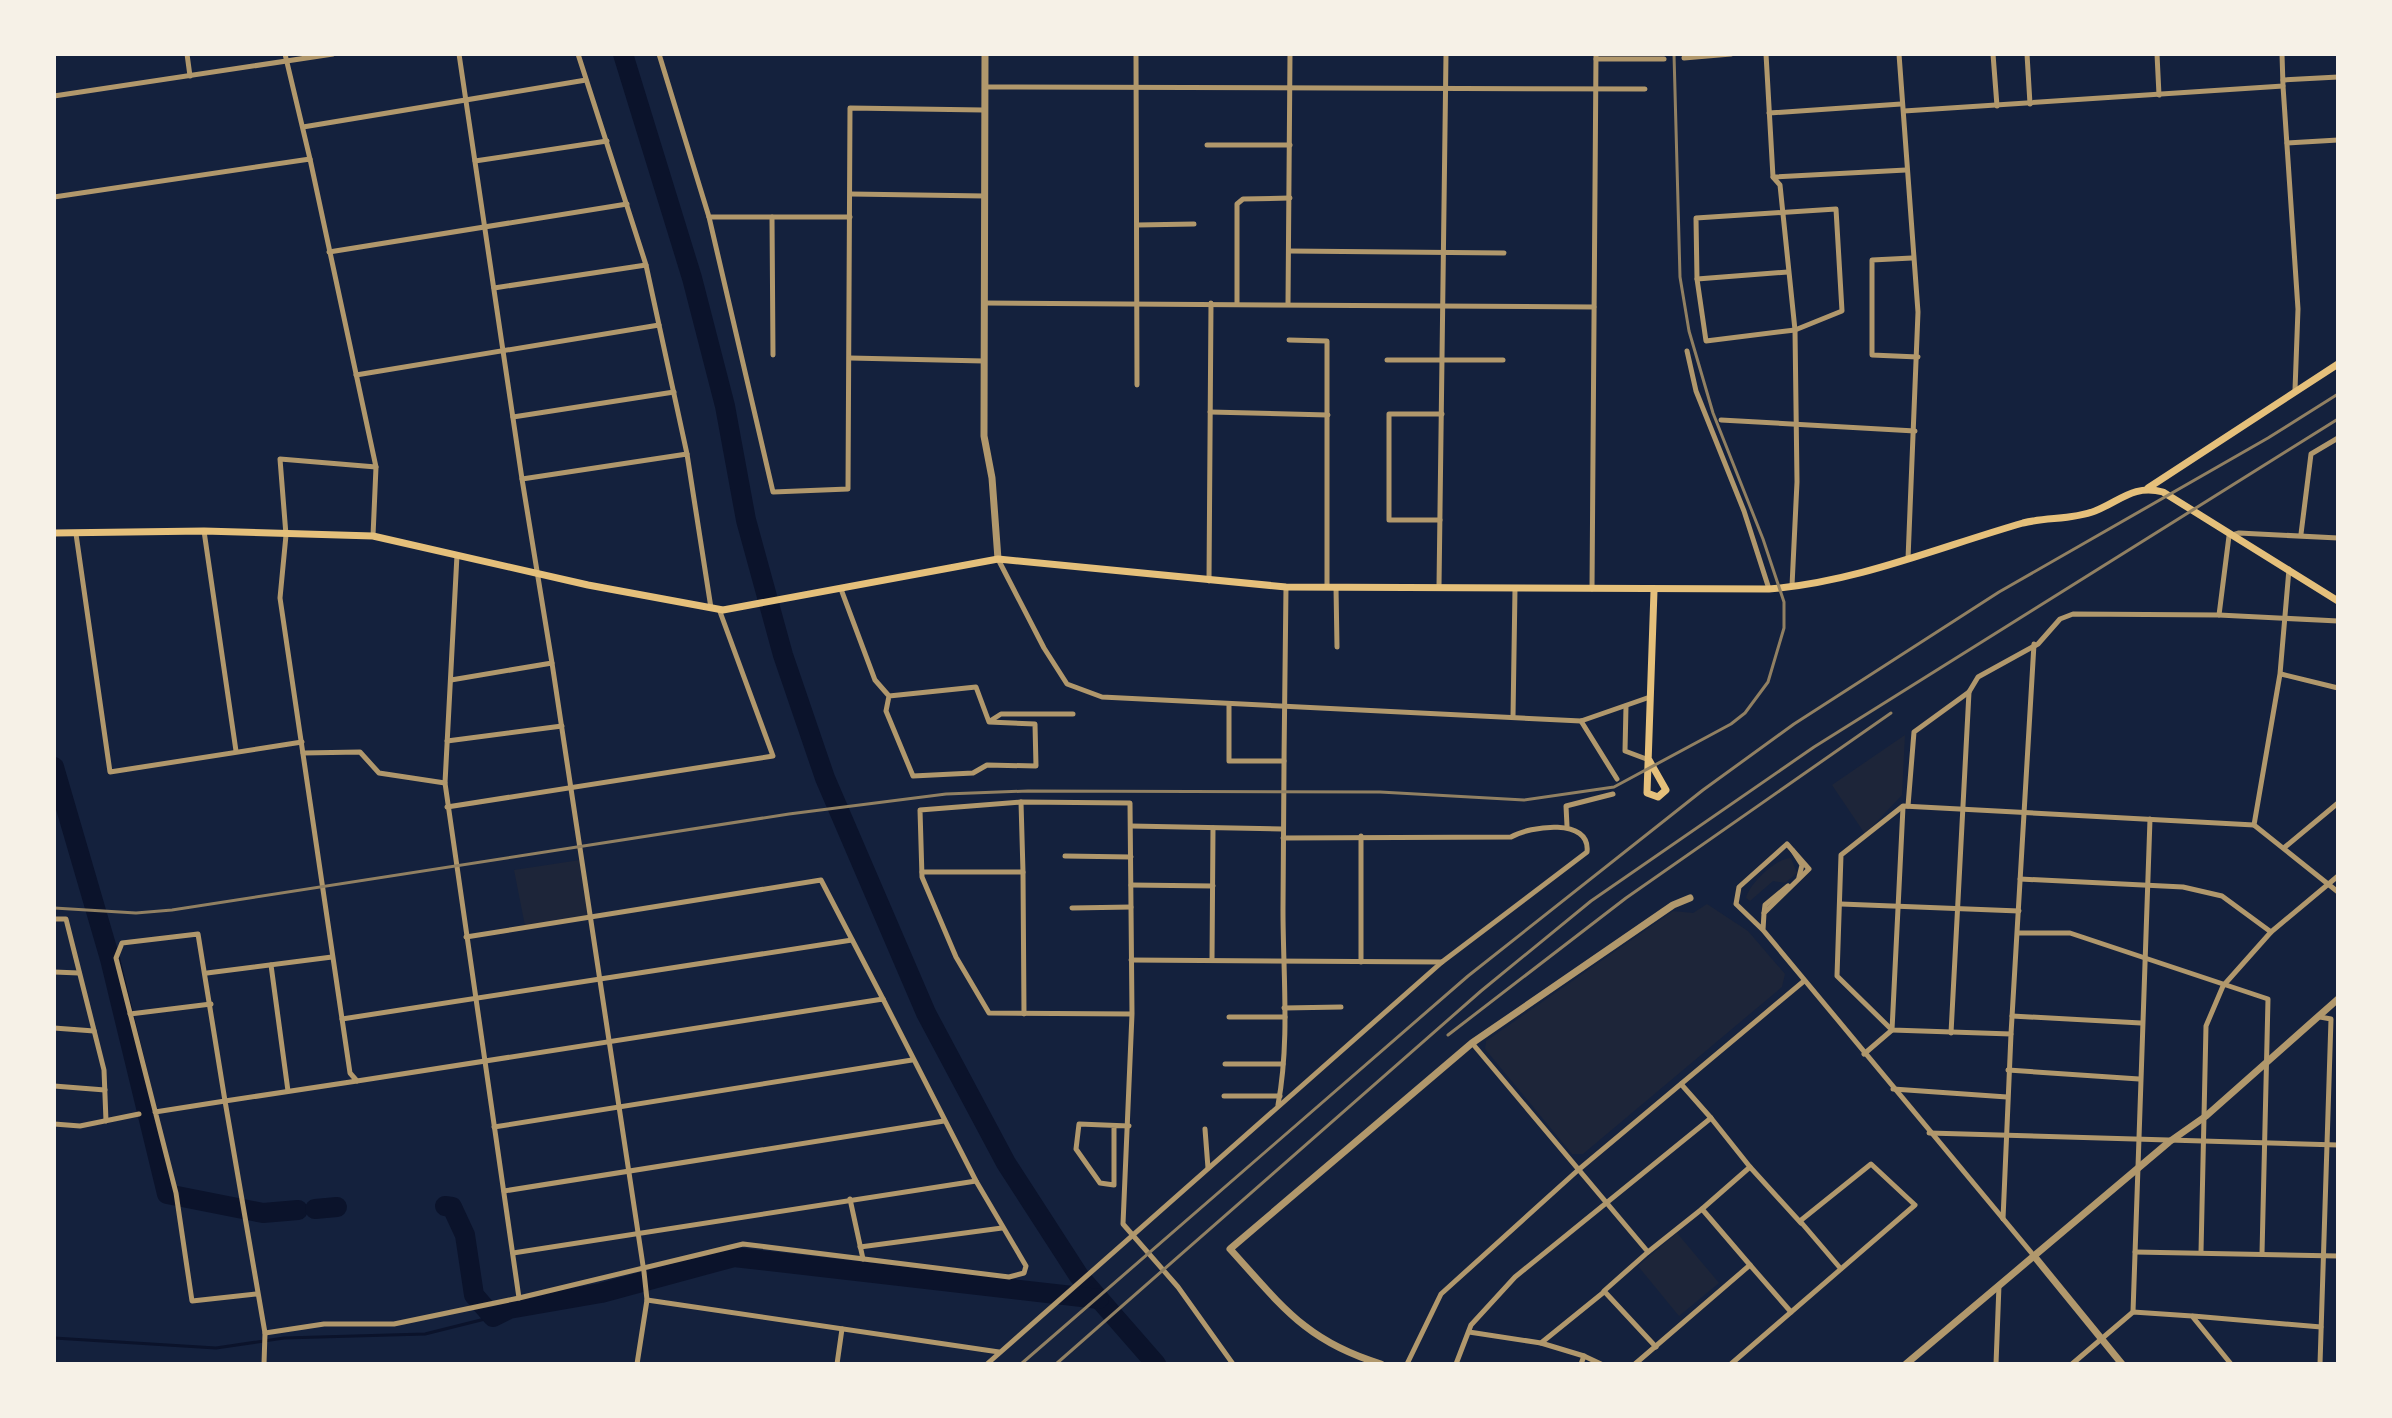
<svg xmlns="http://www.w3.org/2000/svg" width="2392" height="1418" font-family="Signika,sans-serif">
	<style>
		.green { fill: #1d2539 }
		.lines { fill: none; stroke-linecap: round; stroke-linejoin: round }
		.stream { stroke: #0b132b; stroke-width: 3 }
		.river { stroke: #0b132b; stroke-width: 20 }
		.minor { stroke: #b1986c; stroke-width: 5 }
		.tertiary { stroke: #b1986c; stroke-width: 7 }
		.secondary { stroke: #e5c07b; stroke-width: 7 }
		.rail { stroke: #918062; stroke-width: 3 }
	</style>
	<rect width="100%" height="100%" fill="#14213d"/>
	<g class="green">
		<polygon points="1905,735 1902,795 1865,834 1832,785"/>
		<path d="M 1791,858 L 1797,873 L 1785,883 L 1773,881 L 1750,901 L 1746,898 C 1749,884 1776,858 1791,858 Z"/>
		<polygon points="580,860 590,916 525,926 514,870"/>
		<polygon points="1707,904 1748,931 1785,974 1782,987 1583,1154 1572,1154 1485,1049 1486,1041 1673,911 1693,913"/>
		<polygon points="1677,1233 1719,1283 1679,1316 1638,1266"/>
	</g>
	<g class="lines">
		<polyline class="stream" points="54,1338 216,1348 284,1338 425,1334 493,1317"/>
		<g class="river">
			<polyline points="623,54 692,278 725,406 746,520 783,655 825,778 926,1013 1006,1163 1079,1276 1156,1364"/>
			<polyline points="54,767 110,959 167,1194 263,1213 298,1210"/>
			<polyline points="445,1206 452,1207 465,1235 474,1295 493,1317 509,1309 601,1293 734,1257 1099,1299"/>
			<polyline points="315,1209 337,1207"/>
		</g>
		<g class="minor">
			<polyline points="187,54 190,76"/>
			<polyline points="285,54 310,159"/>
			<polyline points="459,54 522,479"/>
			<polyline points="578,54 646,265 687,454"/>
			<polyline points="659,54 709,217 850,217"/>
			<polyline points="1136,54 1137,385"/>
			<polyline points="1766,54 1773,177 1780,185 1795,330 1797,482 1792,586"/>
			<polyline points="1899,54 1918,312 1908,559"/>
			<polyline points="1993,54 1997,106"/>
			<polyline points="2027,54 2030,104"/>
			<polyline points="2157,54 2159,95"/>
			<polyline points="1684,58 1731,54"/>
			<polyline points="1596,59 1664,59"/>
			<polyline points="2283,80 2338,77"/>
			<polyline points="2283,86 2298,309 2295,390"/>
			<polyline points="985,87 1645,89"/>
			<polyline points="54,96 333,54"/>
			<polyline points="1904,111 2283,86 2282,54"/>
			<polyline points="1769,113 1901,104"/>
			<polyline points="303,127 586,80"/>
			<polyline points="2287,143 2338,140"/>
			<polyline points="1207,145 1290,145"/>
			<polyline points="475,161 607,141"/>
			<polyline points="1773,177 1906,170"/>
			<polyline points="851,194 985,196"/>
			<polyline points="54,197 310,159 376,467 373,536"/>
			<polygon points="1836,209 1842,311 1795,330 1706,341 1697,279 1696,218"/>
			<polyline points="709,217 773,492 848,489 850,108 983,110"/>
			<polyline points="772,217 773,355"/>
			<polyline points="1137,225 1194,224"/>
			<polyline points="1289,251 1504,253"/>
			<polyline points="329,252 627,204"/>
			<polyline points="1912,258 1872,260 1872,355 1918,357"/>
			<polyline points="1697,279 1788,272"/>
			<polyline points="494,288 646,265"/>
			<polyline points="984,303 1594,307"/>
			<polyline points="1237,303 1237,204 1243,199 1290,198"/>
			<polyline points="1288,304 1290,54"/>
			<polyline points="1289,340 1327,341 1327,587"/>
			<polyline points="1687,351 1696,391 1744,511 1769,589"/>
			<polyline points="850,358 984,361"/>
			<polyline points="1387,360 1503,360"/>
			<polyline points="356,375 659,325"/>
			<polyline points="1210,412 1328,415"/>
			<polyline points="513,417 674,392"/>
			<polyline points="1721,420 1915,431"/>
			<polyline points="1440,520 1389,520 1389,414 1442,414"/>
			<polyline points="204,531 236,751"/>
			<polyline points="76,534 110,772 302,742"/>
			<polyline points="2301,534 2311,454 2338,438"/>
			<polyline points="457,555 445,783 519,1298"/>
			<polyline points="998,559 1044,648 1067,684 1102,697 1581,721 1650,697"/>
			<polyline points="2289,569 2280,674 2254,825 2338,892"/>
			<polyline points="1209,581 1211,303"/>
			<polyline points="1336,587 1337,647"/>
			<polyline points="1439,587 1446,54"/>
			<polyline points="841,589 875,680 889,696 886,711 913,776 973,773 987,765 1036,766 1035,724 989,722 976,687 889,696"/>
			<polyline points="1592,589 1596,54"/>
			<polyline points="2219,615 2338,621"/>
			<polyline points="552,663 644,1272 647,1300 637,1364"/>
			<polyline points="2281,674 2338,688"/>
			<polyline points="451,680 552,663 522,479 687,454 711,608"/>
			<polyline points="1229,704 1229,761 1284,761"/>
			<polyline points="1626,706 1625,751 1649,760"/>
			<polyline points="1513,717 1515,589"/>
			<polyline points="990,721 1001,714 1073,714"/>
			<polyline points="1581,721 1617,779"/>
			<polyline points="447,741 562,726"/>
			<polyline points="303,753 360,752 379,773 445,783"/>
			<polyline points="1021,802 1023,872"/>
			<polyline points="1908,806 1914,732 1969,692 1978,677 2038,644 2060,619 2073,614 2219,615 2229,536 2239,533 2338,538"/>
			<polyline points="447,807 773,756 719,609"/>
			<polyline points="1903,807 1892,1030 2011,1034 2003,1219"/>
			<polyline points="1131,826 1282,829"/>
			<polyline points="1567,826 1566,806 1613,794"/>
			<polyline points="1361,836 1361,962"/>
			<polyline points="2285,847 2338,803"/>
			<polyline points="1793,851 1802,865 1799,877"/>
			<polyline points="1065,856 1131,857"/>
			<polyline points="922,872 1023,872 1024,1014"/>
			<polyline points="2020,879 2183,887 2222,896 2271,932 2338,876"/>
			<polyline points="1131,885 1213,886"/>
			<polyline points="1841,904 2019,911"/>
			<polyline points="1072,908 1131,907"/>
			<polyline points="1764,913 1765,905 1788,886"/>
			<polyline points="54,919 66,919 104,1070 106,1121"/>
			<polyline points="1763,930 1764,913 1809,869 1787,844 1739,887 1736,904 1763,930 2034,1256"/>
			<polyline points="2018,933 2070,933 2268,999 2262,1254"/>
			<polyline points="466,937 821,880 883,999"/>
			<path d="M 1131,960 L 1442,962 L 1587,852 C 1591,817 1530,826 1511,837 L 1283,838"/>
			<polyline points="1212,960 1213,828"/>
			<polyline points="271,965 288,1091"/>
			<polyline points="54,972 79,973"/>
			<polyline points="207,973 332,957"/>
			<polyline points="1284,1008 1341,1007"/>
			<polyline points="130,1014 211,1004"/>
			<polyline points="1132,1014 989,1013 956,957 922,877 920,810 1021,802 1130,803 1132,1014 1123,1224 1178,1287 1233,1364"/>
			<polyline points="2012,1016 2141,1023"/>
			<polyline points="1229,1017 1285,1017"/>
			<polyline points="2320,1017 2331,1019 2320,1364"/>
			<polyline points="342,1019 852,940"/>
			<polyline points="54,1028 94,1031"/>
			<polyline points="1951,1033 1969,692"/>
			<polyline points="2011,1034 2034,644"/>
			<polyline points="1472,1043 1648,1252 1604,1291 1656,1347"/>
			<polyline points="1864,1054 1892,1030 1837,976 1841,855 1903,806 2254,825"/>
			<polyline points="1225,1064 1283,1064"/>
			<polyline points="2008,1070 2139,1079"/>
			<polyline points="1681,1084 1711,1118"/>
			<polyline points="54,1086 105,1090"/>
			<polyline points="1893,1089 2007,1097"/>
			<polyline points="1224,1096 1280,1096"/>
			<path d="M 1278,1105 C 1290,1041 1283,975 1283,910 C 1283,802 1285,695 1286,587"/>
			<polyline points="155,1112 225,1101 198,934 122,943 116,958 176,1193 192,1301 257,1294"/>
			<polyline points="54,1124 80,1126 139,1114"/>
			<polyline points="1114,1126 1114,1185 1100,1183 1076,1149 1079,1124 1129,1126"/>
			<polyline points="494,1127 912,1060"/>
			<polyline points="1205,1129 1208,1168"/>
			<polyline points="1929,1133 2338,1145"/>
			<polyline points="504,1191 944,1121"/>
			<polyline points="850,1199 863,1259"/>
			<polyline points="1702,1209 1750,1167 1801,1223"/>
			<polyline points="860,1247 1002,1228"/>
			<polyline points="2135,1252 2338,1256"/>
			<polyline points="2201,1252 2206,1026 2223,986 2271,932"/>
			<polyline points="513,1253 976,1181"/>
			<polyline points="1750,1265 1791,1312"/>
			<polyline points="647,1300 999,1352"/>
			<polyline points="2133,1312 2150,819"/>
			<polyline points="2193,1316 2321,1327"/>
			<polyline points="1469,1332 1541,1343"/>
			<polyline points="265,1333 324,1324 394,1324 519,1298 743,1244 1009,1277 1024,1273 1026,1266 976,1181 883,999 357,1081"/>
			<polyline points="1584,1356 1541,1343 1604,1292"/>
			<polyline points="264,1364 265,1333 225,1101 357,1081 350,1073 280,598 286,535 280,459 376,467"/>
			<polyline points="837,1364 842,1329"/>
			<polyline points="987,1364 1442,962"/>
			<polyline points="1407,1364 1441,1294 1577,1171 1804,981"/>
			<polyline points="1456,1364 1471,1325 1515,1277 1711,1118 1750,1167"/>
			<polyline points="1581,1364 1584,1356 1601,1364"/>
			<polyline points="1635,1364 1750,1265 1702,1209 1648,1252"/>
			<polyline points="1731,1364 1915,1205 1871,1164 1800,1221 1841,1269"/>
			<polyline points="1996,1364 1999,1285"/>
			<polyline points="2072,1364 2133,1312 2192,1316 2231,1364"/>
		</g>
		<g class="tertiary">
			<polyline points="985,54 984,436 992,478 998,559"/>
			<polyline points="2034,1256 2122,1364"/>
			<path d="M 1381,1364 C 1305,1341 1281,1305 1230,1249 L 1472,1043 L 1673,905 L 1690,898"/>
			<polyline points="1906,1364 2169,1142 2206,1116 2338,999"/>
		</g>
		<g class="secondary">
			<polyline points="2148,488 2338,364"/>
			<path d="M 54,533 L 204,531 L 373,536 L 588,585 L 723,610 L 998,559 L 1286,587 L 1769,589 C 1857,582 1939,547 2023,523 C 2047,517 2072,520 2095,511 C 2120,501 2134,484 2163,492 L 2338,601"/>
			<polyline points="1649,760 1666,790 1658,797 1647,793 1654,591"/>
		</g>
		<g class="rail">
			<polyline points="54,908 136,913 172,910 789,814 946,794 1028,791 1380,792 1524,800 1614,787 1731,724 1745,713 1768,682 1784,628 1784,602 1763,539 1713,413 1689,331 1680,277 1674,54"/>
			<polyline points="1448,1035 1626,898 1891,713"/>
			<polyline points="1021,1364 1468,976 1703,790 1794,724 1999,592 2268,438 2338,394"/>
			<polyline points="1056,1364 1481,991 1591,901 1814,747 2338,419"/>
		</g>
	</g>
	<rect width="2392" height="1418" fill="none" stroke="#f6f1e7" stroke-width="112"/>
</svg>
